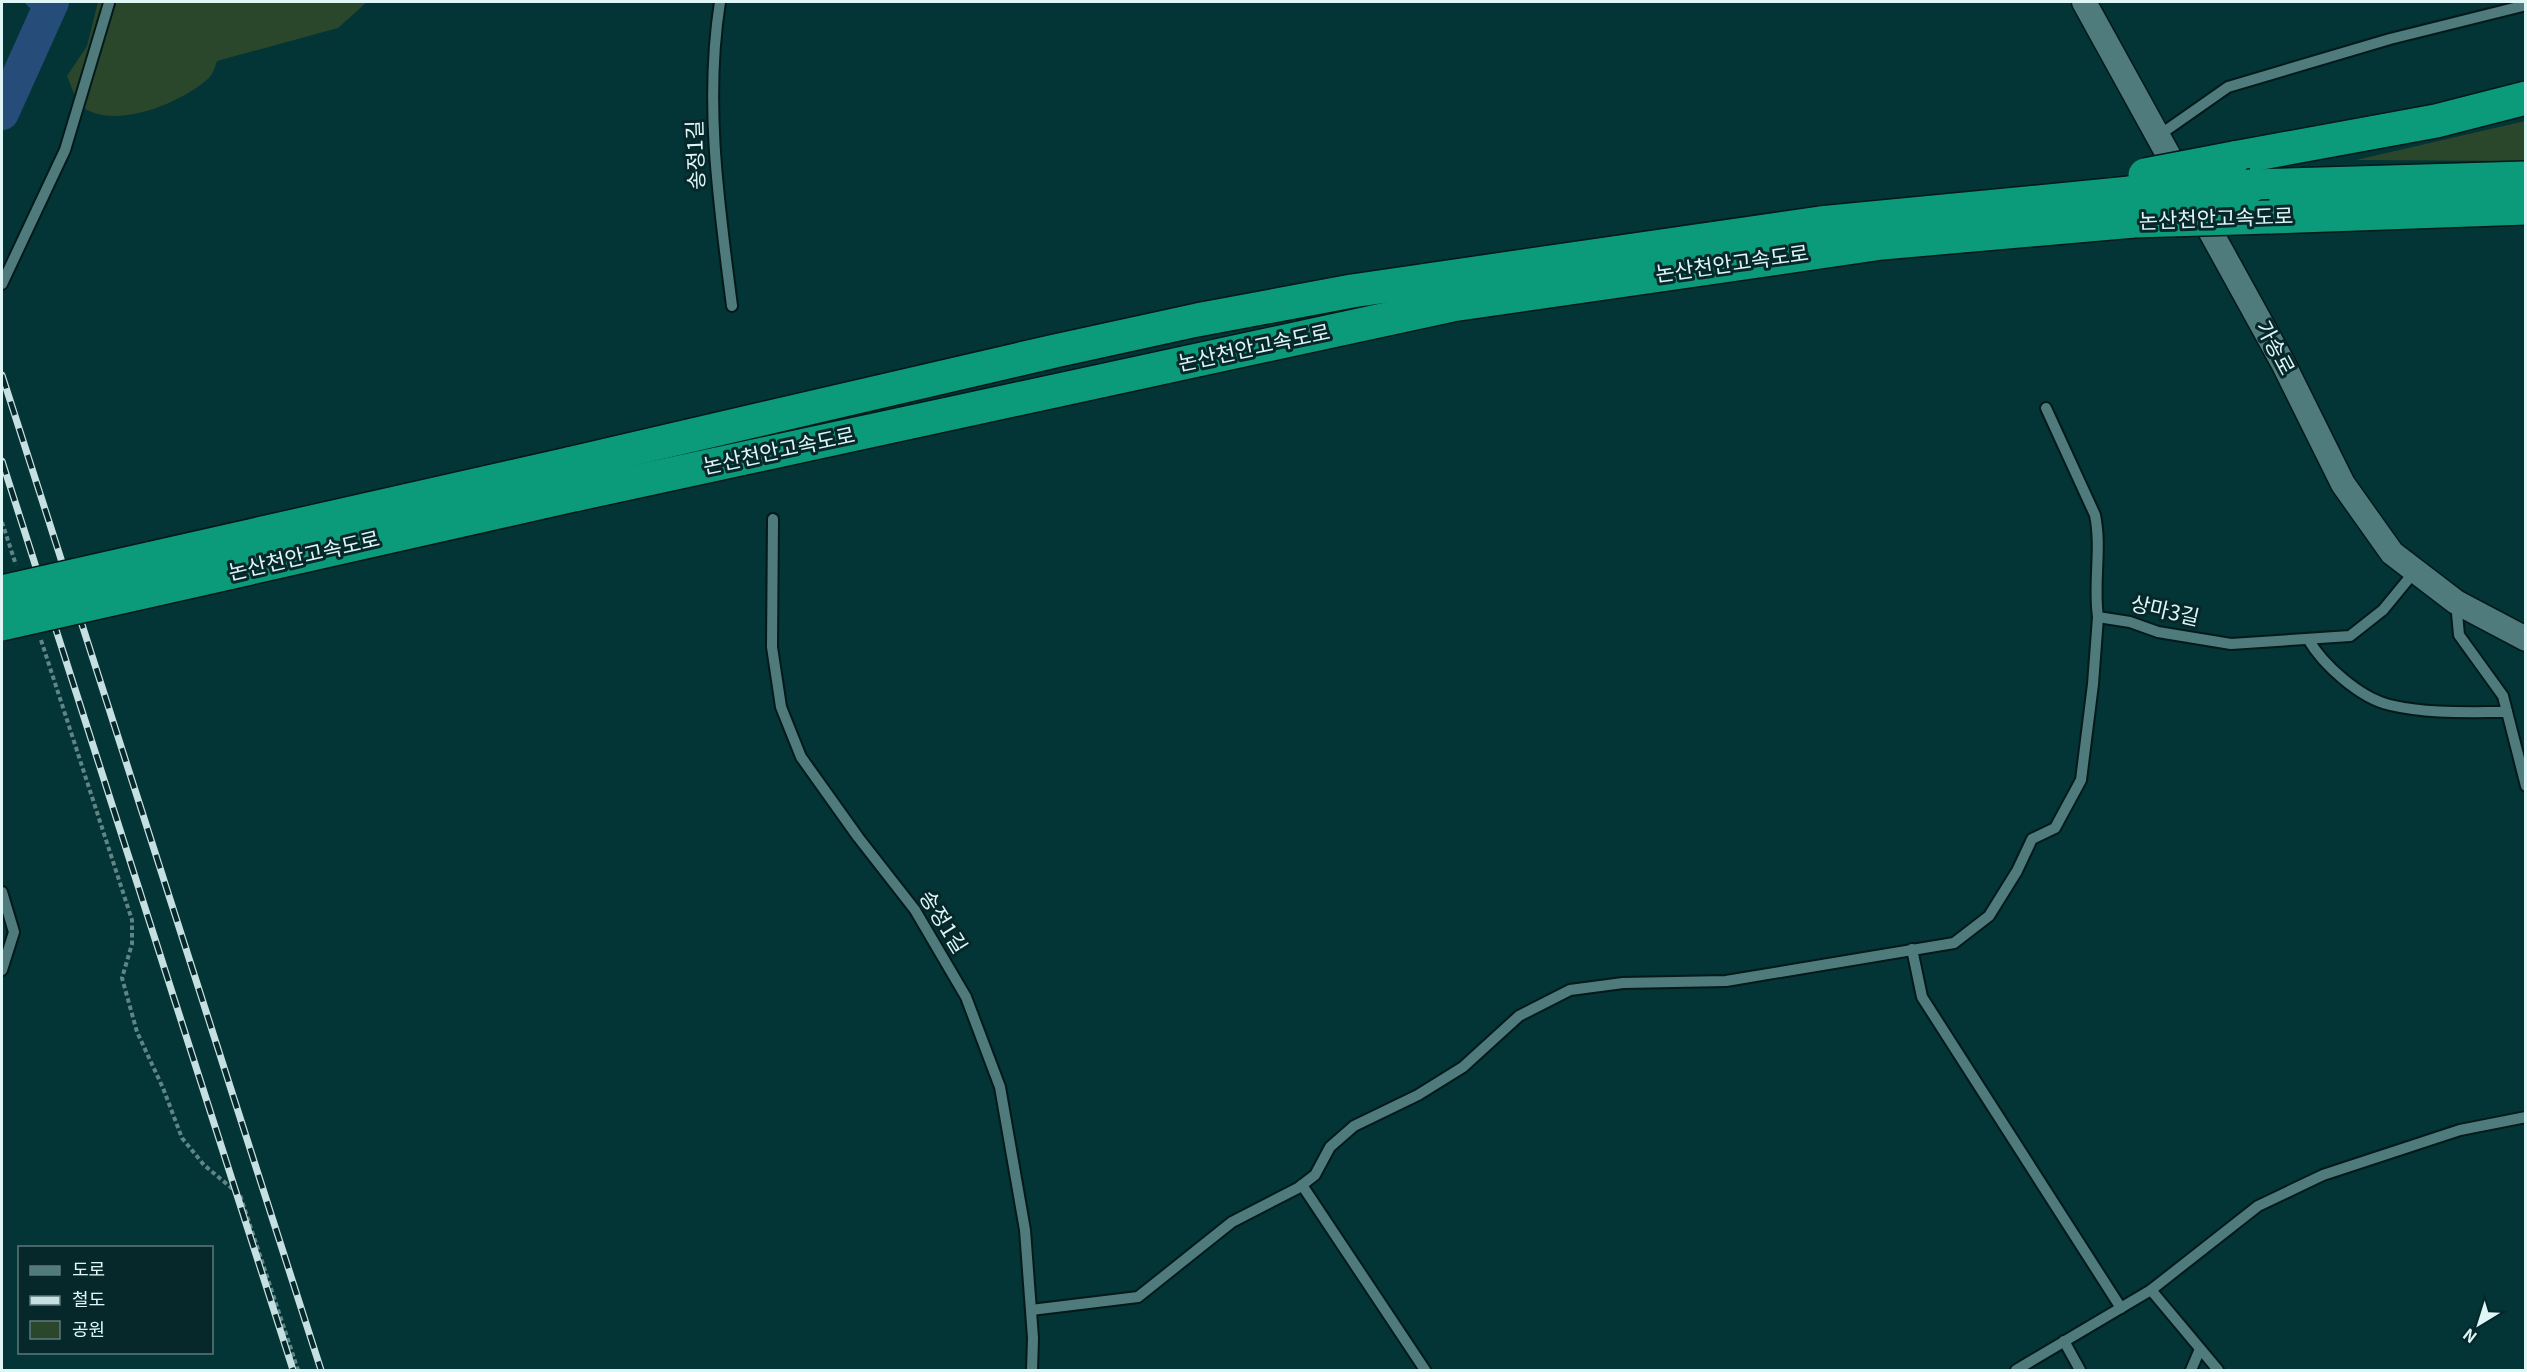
<svg xmlns="http://www.w3.org/2000/svg" width="2527" height="1372" font-family="Georgia,'Noto Sans KR',serif">
	<style>
		.green { fill: #2b472b }
		.lines { fill: none; stroke-linecap: round; stroke-linejoin: round }
		.stream { stroke: #264c7a; stroke-width: 6 }
		.river { stroke: #264c7a; stroke-width: 34 }
		.service-casing { stroke: #03191a; stroke-width: 14 }
		.tertiary-casing { stroke: #03191a; stroke-width: 27 }
		.motorway-casing { stroke: #03191a; stroke-width: 36 }
		.path { stroke: #5f8587; stroke-width: 4; stroke-dasharray: 4.5 3; stroke-linecap: butt }
		.service { stroke: #4f7b7c; stroke-width: 10 }
		.tertiary { stroke: #4f7b7c; stroke-width: 24 }
		.motorway { stroke: #0b9b7b; stroke-width: 33 }
		.rail-casing { stroke: #c6e0e1; stroke-width: 7 }
		.rail { stroke: #06282a; stroke-width: 4.5; stroke-dasharray: 14; stroke-linecap: butt }
		.motorway-bridge-casing { stroke: #03191a; stroke-width: 36; stroke-linecap: butt }
		.motorway-bridge { stroke: #0b9b7b; stroke-width: 33 }
		.labels { text-anchor: middle; stroke-width: 6; stroke-linejoin: round; paint-order: stroke }
		.street-label { font-size: 21px; fill: #dff6f7; stroke: #06282a }
	</style>
	<rect width="100%" height="100%" fill="#033436"/>
	<g class="green">
		<path d="M 98,2 L 367,2 L 338,28 L 217,61 C 215,67 213,74 209,78 C 183,102 117,130 84,108 C 76,103 71,85 67,76 L 87,46 Z"/>
		<polygon points="2525,121 2525,161 2356,160"/>
	</g>
	<g class="lines">
		<polyline class="stream" points="28,2 43,17"/>
		<polyline class="river" points="2,113 52,2"/>
		<defs>
			<g id="service">
				<path d="M 720,2 C 704,103 719,205 732,306"/>
				<polyline points="2158,136 2228,87 2390,39 2526,5"/>
				<polyline points="2,284 65,150 109,3"/>
				<path d="M 2046,408 L 2095,515 C 2102,549 2093,583 2098,617 L 2130,622 L 2158,632 L 2231,644 L 2350,636 L 2383,610 L 2415,571"/>
				<polyline points="773,519 772,647 781,707 801,757 858,837 915,910 966,997 1000,1087 1025,1230 1033,1338 1032,1370"/>
				<polyline points="2456,602 2459,635 2503,696 2526,786"/>
				<path d="M 2308,639 C 2323,665 2360,698 2390,705 C 2428,714 2468,712 2507,712"/>
				<polyline points="2,892 14,932 2,970"/>
				<polyline points="1912,949 1922,997 2121,1308"/>
				<polyline points="1302,1185 1425,1370"/>
				<polyline points="2151,1290 2218,1370"/>
				<polyline points="1031,1310 1138,1297 1232,1222 1298,1188 1315,1175 1330,1147 1354,1126 1418,1095 1463,1067 1519,1016 1570,990 1623,983 1726,981 1954,943 1989,916 2017,871 2032,839 2055,828 2081,780 2093,684 2098,617"/>
				<polyline points="2064,1341 2080,1370"/>
				<polyline points="2016,1370 2151,1290 2258,1206 2323,1175 2460,1130 2526,1117"/>
				<polyline points="2191,1370 2200,1349"/>
			</g>
			<polyline id="tertiary" points="2084,2 2283,363 2343,484 2392,553 2456,602 2526,639"/>
			<g id="motorway">
				<polyline points="2234,158 2436,121 2526,98"/>
				<polyline points="2251,186 2526,178"/>
				<polyline points="2270,217 2526,208"/>
				<polyline points="568,464 1055,351 1197,320 1352,291 1820,223 2130,193"/>
				<polyline points="574,495 1452,305 1882,243 2134,221"/>
			</g>
		</defs>
		<use href="#service" class="service-casing"/>
		<use href="#tertiary" class="tertiary-casing"/>
		<use href="#motorway" class="motorway-casing"/>
		<g class="path">
			<polyline points="2,522 16,565"/>
			<polyline points="41,640 132,920 132,944 122,978 137,1032 163,1088 182,1138 204,1165 240,1195 298,1370"/>
		</g>
		<use href="#service" class="service"/>
		<use href="#tertiary" class="tertiary"/>
		<use href="#motorway" class="motorway"/>
		<defs>
			<g id="rail">
				<polyline points="2,375 321,1370"/>
				<polyline points="2,461 293,1370"/>
			</g>
		</defs>
		<use href="#rail" class="rail-casing"/>
		<use href="#rail" class="rail"/>
		<defs>
			<g id="motorway-bridge">
				<polyline points="2145,175 2234,158"/>
				<polyline points="2130,193 2251,186"/>
				<polyline points="2134,221 2270,217"/>
				<polyline points="2,592 568,464"/>
				<polyline points="2,624 574,495"/>
			</g>
		</defs>
		<use href="#motorway-bridge" class="motorway-bridge-casing"/>
		<use href="#motorway-bridge" class="motorway-bridge"/>
	</g>
	<g class="labels">
		<g class="street-label">
			<text transform="translate(696 155) rotate(-92)" y="7">송정1길</text>
			<text transform="translate(2216 219) rotate(-2)" y="7">논산천안고속도로</text>
			<text transform="translate(1732 264) rotate(-8)" y="7">논산천안고속도로</text>
			<text transform="translate(1254 348) rotate(-12)" y="7">논산천안고속도로</text>
			<text transform="translate(2275 348) rotate(62)" y="7">가송로</text>
			<text transform="translate(779 451) rotate(-12)" y="7">논산천안고속도로</text>
			<text transform="translate(304 556) rotate(-13)" y="7">논산천안고속도로</text>
			<text transform="translate(2165 611) rotate(13)" y="7">상마3길</text>
			<text transform="translate(943 922) rotate(58)" y="7">송정1길</text>
		</g>
	</g>
	<rect width="2527" height="1372" fill="none" stroke="#dff6f7" stroke-width="6"/>
	<rect x="18" y="1246" width="195" height="108" fill="#06282a" stroke="#5d7a7c" stroke-width="1.5"/>
	<rect x="30" y="1266" width="30" height="9" fill="#4f7b7c" stroke="#5d7a7c" stroke-width="1.5"/>
	<text x="72" y="1276" font-size="18" fill="#dff6f7">도로</text>
	<rect x="30" y="1296" width="30" height="9" fill="#c6e0e1" stroke="#5d7a7c" stroke-width="1.5"/>
	<text x="72" y="1306" font-size="18" fill="#dff6f7">철도</text>
	<rect x="30" y="1321" width="30" height="18" fill="#2b472b" stroke="#5d7a7c" stroke-width="1.5"/>
	<text x="72" y="1336" font-size="18" fill="#dff6f7">공원</text>
	<g transform="translate(2479 1324) rotate(218)" stroke="#06282a" stroke-width="4.5" paint-order="stroke">
	<path d="M0-4.5L10 22L0 15L-10 22Z" fill="#dff6f7"/>
	<text y="-9" font-size="16" font-weight="bold" text-anchor="middle" fill="#dff6f7">N</text>
	</g>
</svg>
